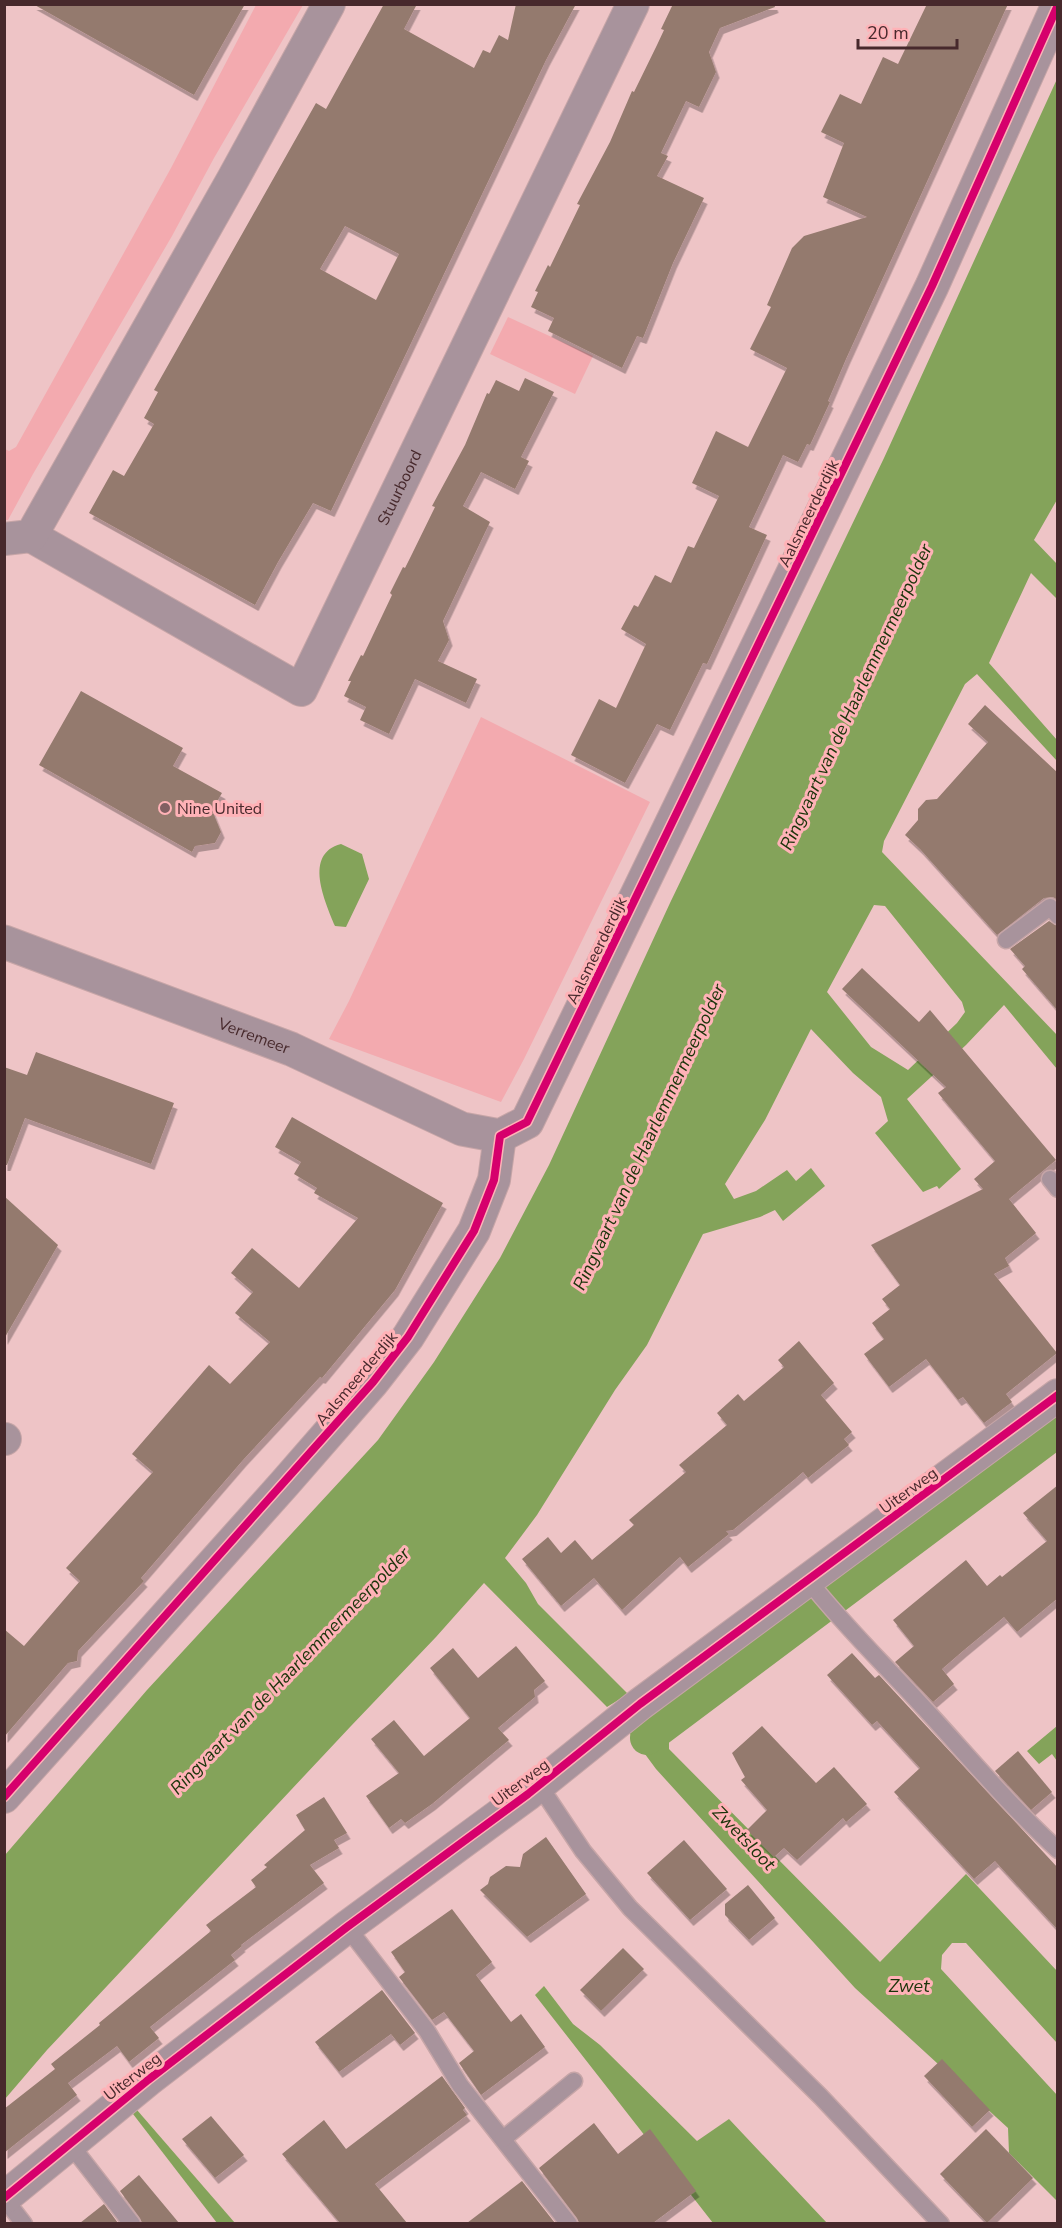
<svg xmlns="http://www.w3.org/2000/svg" width="1062" height="2228" font-family="'Nunito Sans',sans-serif">
	<style>
		.green { fill: #f3aaaf }
		.water { fill: #84a35a; fill-rule: evenodd }
		.lines { fill: none; stroke-linecap: round; stroke-linejoin: round }
		.canal { stroke: #84a35a; stroke-width: 34 }
		.building { fill: #947a6e; fill-rule: evenodd; filter: url(#shadow) }
		.service-casing { stroke: #c6a5a7; stroke-width: 19 }
		.minor-casing { stroke: #c6a5a7; stroke-width: 34 }
		.tertiary-casing { stroke: #c6a5a7; stroke-width: 35 }
		.service { stroke: #a8939c; stroke-width: 16 }
		.minor { stroke: #a8939c; stroke-width: 32 }
		.tertiary { stroke: #a8939c; stroke-width: 33 }
		.cycleway-casing { stroke: #ffb2b7; stroke-width: 11 }
		.cycleway { stroke: #d6006c; stroke-width: 8 }
		.poi-dot { fill: #815f62; stroke: #ffb2b7; stroke-width: 2 }
		.labels { text-anchor: middle; stroke-width: 6; stroke-linejoin: round; paint-order: stroke }
		.street-label { font-size: 16px; fill: #47292c; stroke: #ffb2b7 }
		.poi-label { font-size: 16px; fill: #47292c; stroke: #ffb2b7; text-anchor: start }
		.water-label { font-size: 18px; font-style: italic; fill: #1b340a; stroke: #ffb2b7 }
	</style>
	<defs>
		<filter id="shadow"><feDropShadow dx="3.5" dy="6" stdDeviation="0" flood-color="#0004"/></filter>
	</defs>
	<rect width="100%" height="100%" fill="#eec4c6"/>
	<g class="green">
		<polygon points="256,5 303,5 214,158 172,236 33,474 8,520 5,520 5,449 9,451 16,447 171,168"/>
		<polygon points="508,317 593,356 575,394 490,354"/>
		<polygon points="481,717 650,802 524,1059 501,1102 329,1039 349,1001"/>
	</g>
	<g class="water">
		<path d="M 1057,79 L 1058,498 L 1034,540 L 1057,564 L 1057,599 L 1031,573 L 989,663 L 1057,740 L 1057,761 L 977,674 L 965,684 L 884,841 L 882,852 L 1057,1035 L 1057,1069 L 1004,1005 L 966,1045 L 907,1099 L 961,1169 L 939,1189 L 937,1186 L 923,1192 L 875,1133 L 888,1121 L 881,1097 L 853,1073 L 811,1029 L 765,1120 L 725,1184 L 734,1199 L 756,1191 L 787,1170 L 796,1181 L 811,1168 L 825,1186 L 783,1221 L 775,1210 L 760,1217 L 703,1234 L 647,1345 L 615,1390 L 537,1515 L 505,1558 L 526,1583 L 538,1604 L 628,1694 L 607,1707 L 484,1583 L 436,1637 L 351,1726 L 47,2050 L 5,2099 L 5,1855 L 147,1690 L 378,1440 L 434,1362 L 500,1258 L 549,1165 L 670,903 L 884,458 ZM 874,905 L 885,906 L 962,1002 L 965,1012 L 957,1023 L 908,1070 L 871,1047 L 827,992 Z"/>
		<path d="M 341,844 L 362,854 L 369,879 L 346,927 L 335,926 C 325,901 303,854 341,844 Z"/>
		<polygon points="651,1713 669,1730 669,1749 880,1962 966,1874 1057,1971 1057,2043 966,1943 952,1943 942,1955 941,1969 1057,2095 1057,2201 1009,2153 1008,2128 855,1988 656,1769 628,1731"/>
		<polygon points="1057,1726 1057,1761 1052,1754 1039,1764 1027,1751"/>
		<polygon points="544,1986 573,2024 600,2045 697,2141 729,2119 827,2223 713,2223 535,1995"/>
		<polygon points="137,2110 235,2223 217,2223 133,2114"/>
	</g>
	<g class="lines">
		<polyline class="canal" points="647,1738 1058,1430"/>
	</g>
	<g class="building">
		<polygon points="33,4 245,4 194,95"/>
		<path d="M 384,4 L 417,4 L 404,29 L 474,68 L 483,50 L 490,53 L 499,35 L 508,40 L 516,4 L 576,4 L 546,60 L 331,511 L 313,503 L 278,562 L 255,605 L 89,513 L 113,470 L 124,476 L 154,424 L 144,418 L 158,392 L 154,390 L 316,103 L 326,109 ZM 345,226 L 399,254 L 376,300 L 320,269 Z"/>
		<polygon points="673,4 774,4 775,7 720,28 709,52 716,72 699,107 686,101 661,153 668,156 657,176 704,198 673,263 643,338 637,336 622,368 548,331 554,318 531,307 538,292 535,291 548,265 550,267 580,205 577,204 610,142 632,91 634,92 657,45 664,30 661,29"/>
		<polygon points="927,4 1008,4 846,359 828,401 830,402 810,445 807,444 798,462 783,455 749,527 767,535 707,664 703,663 670,730 657,724 625,783 571,755 599,699 616,708 646,644 621,629 634,605 638,607 655,575 671,583 688,546 694,548 719,496 692,483 716,431 748,447 787,368 750,349 771,307 767,305 792,248 804,236 867,217 823,197 844,143 821,132 840,94 861,104 883,57 898,64"/>
		<polygon points="525,378 554,392 521,457 529,461 515,489 481,472 463,506 490,522 443,621 449,640 438,661 477,679 466,703 415,679 389,734 360,720 366,707 344,696 351,681 348,681 361,655 363,656 392,595 390,593 403,567 405,568 412,554 435,507 432,506 465,445 487,393 489,394 496,380 519,391"/>
		<polygon points="81,691 183,748 173,766 222,793 212,810 221,832 215,843 195,846 192,852 39,765"/>
		<polygon points="985,705 1058,773 1058,900 1053,897 1044,898 997,935 920,849 905,835 918,820 918,809 926,800 937,799 988,742 968,724"/>
		<polygon points="1049,921 1058,926 1058,1011 1022,969 1025,966 1010,949"/>
		<polygon points="862,968 919,1022 930,1010 1056,1160 1009,1199 1036,1233 1005,1258 1009,1266 994,1274 1057,1353 1006,1394 1012,1402 984,1423 963,1397 958,1400 926,1359 889,1387 864,1354 884,1339 872,1323 890,1309 882,1299 900,1285 871,1245 983,1189 974,1179 995,1161 938,1093 946,1087 842,989"/>
		<polygon points="36,1052 174,1103 151,1164 25,1118 7,1165 4,1165 4,1067 27,1075"/>
		<polygon points="292,1117 443,1203 395,1290 322,1378 320,1377 243,1460 141,1578 144,1581 78,1651 77,1661 68,1663 4,1737 4,1629 24,1646 80,1581 66,1568 153,1472 132,1454 209,1365 230,1384 270,1342 235,1313 253,1292 231,1273 252,1248 299,1288 358,1218 314,1193 317,1188 294,1174 301,1162 275,1147"/>
		<polygon points="4,1196 58,1245 4,1339"/>
		<polygon points="799,1341 834,1383 821,1395 852,1432 844,1439 849,1445 808,1478 803,1472 795,1479 733,1530 726,1531 729,1534 688,1567 680,1557 622,1610 594,1578 561,1606 522,1559 548,1537 561,1553 575,1540 592,1560 634,1525 629,1520 686,1472 679,1465 727,1425 717,1413 738,1394 744,1401 784,1367 778,1360"/>
		<polygon points="1058,1485 1058,1598 1017,1632 1004,1617 964,1650 942,1669 954,1684 933,1702 895,1662 914,1646 893,1620 966,1560 987,1586 1000,1575 1002,1577 1047,1541 1023,1513"/>
		<polygon points="516,1646 545,1681 534,1690 535,1697 498,1728 509,1740 432,1804 405,1823 401,1819 389,1828 366,1796 399,1773 371,1739 394,1720 424,1756 470,1718 430,1668 453,1648 478,1678"/>
		<polygon points="852,1653 875,1678 879,1675 1058,1868 1058,1930 995,1861 974,1879 894,1792 920,1768 877,1721 872,1725 827,1675"/>
		<polygon points="762,1726 816,1783 834,1767 867,1804 846,1822 843,1818 797,1860 784,1848 774,1857 747,1830 767,1810 741,1780 745,1777 732,1753"/>
		<polygon points="1018,1751 1052,1792 1031,1810 995,1771"/>
		<polygon points="324,1797 347,1833 334,1840 339,1848 310,1865 324,1883 241,1945 242,1946 231,1955 235,1960 150,2027 159,2038 129,2062 117,2046 68,2083 77,2095 4,2153 4,2109 55,2069 51,2064 100,2025 99,2023 211,1931 206,1925 256,1887 251,1880 267,1867 264,1865 305,1830 296,1815"/>
		<polygon points="546,1837 586,1894 527,1937 480,1890 488,1884 490,1877 506,1866 520,1867 523,1854"/>
		<polygon points="684,1840 727,1889 690,1920 647,1873"/>
		<polygon points="748,1885 775,1918 749,1940 725,1915 725,1904"/>
		<polygon points="452,1909 492,1962 476,1975 511,2022 521,2014 545,2047 481,2095 459,2063 474,2051 444,2012 432,2020 399,1977 405,1972 391,1952"/>
		<polygon points="623,1948 644,1969 601,2011 580,1990"/>
		<polygon points="382,1990 415,2033 400,2045 391,2034 339,2072 315,2042"/>
		<polygon points="942,2059 990,2110 972,2127 924,2076"/>
		<polygon points="442,2076 465,2108 463,2110 467,2115 375,2184 407,2223 340,2223 282,2154 324,2120 346,2149"/>
		<polygon points="211,2116 244,2155 215,2178 182,2139"/>
		<polygon points="594,2123 618,2154 650,2129 696,2191 653,2223 579,2223 577,2218 539,2168"/>
		<polygon points="986,2129 1033,2178 987,2223 940,2174"/>
		<polygon points="139,2175 179,2223 142,2223 140,2218 120,2191"/>
		<polygon points="522,2181 555,2223 467,2223"/>
		<polygon points="104,2204 118,2223 80,2223"/>
	</g>
	<g class="lines">
		<defs>
			<g id="service">
				<polyline points="1006,940 1050,907 1058,916"/>
				<polyline points="1050,1179 1058,1189"/>
				<path d="M 808,1580 C 844,1626 886,1666 925,1709 C 969,1757 1010,1806 1058,1850"/>
				<polyline points="539,1785 583,1851 630,1908 821,2097 941,2224"/>
				<polyline points="347,1927 427,2031 460,2085 569,2224"/>
				<polyline points="503,2139 574,2081"/>
				<polyline points="70,2144 132,2224"/>
				<polyline points="4,2198 24,2224"/>
			</g>
			<g id="minor">
				<path id="s1" d="M 31,536 L 301,690 L 633,4"/>
				<polyline points="4,539 31,536 233,179 329,4"/>
				<polyline points="4,1439 5,1439"/>
				<polyline points="4,1797 285,1483 373,1382 408,1337 474,1231 494,1180 500,1136"/>
				<polyline points="4,2198 148,2080 347,1927 528,1794 640,1704 1058,1395"/>
			</g>
			<g id="tertiary">
				<path id="s2" d="M 4,942 L 291,1049 L 462,1129 L 500,1136 L 527,1122 L 932,286 L 1058,5"/>
			</g>
		</defs>
		<use href="#service" class="service-casing"/>
		<use href="#minor" class="minor-casing"/>
		<use href="#tertiary" class="tertiary-casing"/>
		<use href="#service" class="service"/>
		<use href="#minor" class="minor"/>
		<use href="#tertiary" class="tertiary"/>
		<defs>
			<g id="cycleway">
				<polyline points="4,1797 373,1382 408,1337 474,1231 494,1180 500,1136 527,1122 932,286 1058,5"/>
				<polyline points="4,2198 148,2080 347,1927 528,1794 640,1704 1058,1395"/>
			</g>
		</defs>
		<use href="#cycleway" class="cycleway-casing"/>
		<use href="#cycleway" class="cycleway"/>
	</g>
	<circle class="poi-dot" cx="165" cy="808" r="6"/>
	<g class="labels">
		<g class="street-label">
			<text dy="6" stroke="none"><textPath href="#s1" startOffset="536">Stuurboord</textPath></text>
			<text transform="translate(808 513) rotate(-64)" y="6">Aalsmeerderdijk</text>
			<text transform="translate(596 950) rotate(-64)" y="6">Aalsmeerderdijk</text>
			<text dy="6" stroke="none"><textPath href="#s2" startOffset="267">Verremeer</textPath></text>
			<text transform="translate(356 1378) rotate(-50)" y="6">Aalsmeerderdijk</text>
			<text transform="translate(908 1490) rotate(-36)" y="6">Uiterweg</text>
			<text transform="translate(520 1782) rotate(-37)" y="6">Uiterweg</text>
			<text transform="translate(132 2076) rotate(-38)" y="6">Uiterweg</text>
		</g>
		<g class="poi-label">
			<text x="177" y="814">Nine United</text>
		</g>
		<g class="water-label">
			<text transform="translate(856 697) rotate(-65)" y="6">Ringvaart van de Haarlemmermeerpolder</text>
			<text transform="translate(649 1137) rotate(-65)" y="6">Ringvaart van de Haarlemmermeerpolder</text>
			<text transform="translate(290 1671) rotate(-46)" y="6">Ringvaart van de Haarlemmermeerpolder</text>
			<text transform="translate(744 1838) rotate(46)" y="6">Zwetsloot</text>
			<text x="909" y="1992">Zwet</text>
		</g>
	</g>
	<rect width="1062" height="2228" fill="none" stroke="#47292c" stroke-width="12"/>
	<path d="M858 39v9h99v-9" fill="none" stroke="#47292c" stroke-width="3"/>
	<text x="867" y="39" font-size="18" fill="#47292c" stroke="#ffb2b7" stroke-width="4.5" paint-order="stroke">20 m</text>
</svg>
